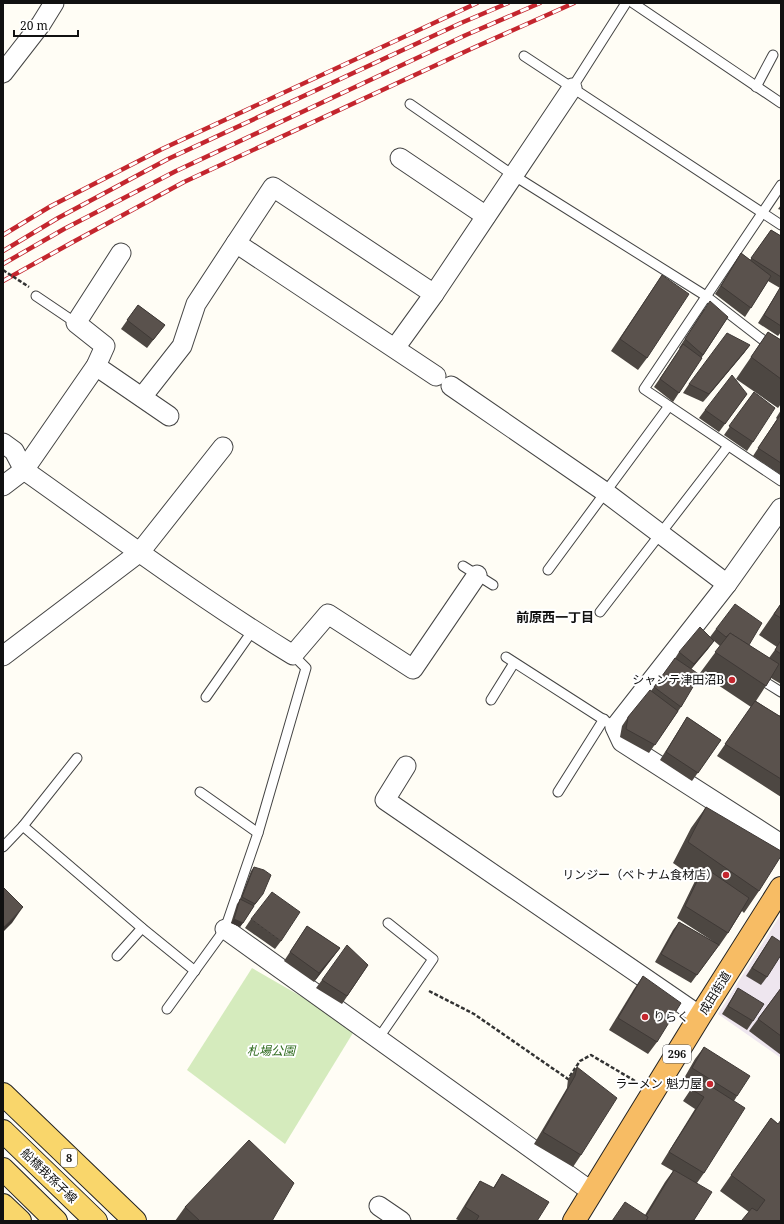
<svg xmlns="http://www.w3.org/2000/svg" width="784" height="1224" font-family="'Noto Serif','Noto Sans JP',serif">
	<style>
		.industrial { fill: #eee6ef }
		.green { fill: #d5ebbd }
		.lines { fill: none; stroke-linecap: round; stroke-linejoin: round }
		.service-casing { stroke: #444; stroke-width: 11 }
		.minor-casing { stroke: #444; stroke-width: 21 }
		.primary-casing { stroke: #222; stroke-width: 24 }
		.trunk-casing { stroke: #222; stroke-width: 24 }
		.path { stroke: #333; stroke-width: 2.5; stroke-dasharray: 4 2; stroke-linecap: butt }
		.service { stroke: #fff; stroke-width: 9 }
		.minor { stroke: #fff; stroke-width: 19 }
		.primary { stroke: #f9d66b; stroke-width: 22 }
		.trunk { stroke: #f7bc64; stroke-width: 22 }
		.rail-casing { stroke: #c4262e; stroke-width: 4.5 }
		.rail { stroke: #fff; stroke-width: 3; stroke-dasharray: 9; stroke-linecap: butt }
		.path-bridge { stroke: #333; stroke-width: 2.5; stroke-dasharray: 4 2; stroke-linecap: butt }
		.wall { fill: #4d4742 }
		.shaded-wall { fill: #3f3936 }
		.building { fill: #5a524d; stroke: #3f3936 }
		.poi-dot { fill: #c4262e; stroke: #fff; stroke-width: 1.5 }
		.labels { text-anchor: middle; stroke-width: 4; stroke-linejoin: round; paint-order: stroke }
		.shield { fill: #fff; stroke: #585858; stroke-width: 1 }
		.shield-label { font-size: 11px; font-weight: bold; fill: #111 }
		.poi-label { font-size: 12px; fill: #111; stroke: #fff; text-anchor: end }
		.street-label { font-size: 12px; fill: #111; stroke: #fff }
		.park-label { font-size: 12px; font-style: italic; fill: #2f6b1f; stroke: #fff }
		.neighbourhood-label { font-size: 13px; font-weight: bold; fill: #111; stroke: #fff }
	</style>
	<rect width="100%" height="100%" fill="#fffdf5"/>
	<polygon class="industrial" points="781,914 781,1058 718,1014"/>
	<polygon class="green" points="252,968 356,1028 285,1144 187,1070"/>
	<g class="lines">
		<defs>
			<g id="service">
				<polyline points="633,3 781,103"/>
				<polyline points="524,56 781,225"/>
				<polyline points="756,87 773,55"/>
				<polyline points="572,88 626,3"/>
				<polyline points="410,104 513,175 706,296 781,354"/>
				<polyline points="781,185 644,389 781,481"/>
				<polyline points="36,296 76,323"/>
				<polyline points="463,566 493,585"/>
				<polyline points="548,570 669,406"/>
				<polyline points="600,612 728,446"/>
				<polyline points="506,657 615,727"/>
				<polyline points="757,677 781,692"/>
				<polyline points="206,697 253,630"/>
				<polyline points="491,700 514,663"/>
				<polyline points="200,792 258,833"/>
				<polyline points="558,792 604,719"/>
				<polyline points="23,826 77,758"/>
				<polyline points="3,847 23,826 142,928 195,971"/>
				<polyline points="117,956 142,928"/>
				<polyline points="167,1009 225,929 258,833 306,668 293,655"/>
				<polyline points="378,1039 433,959 388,923"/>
			</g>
			<g id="minor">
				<polyline points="3,73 41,24 54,3"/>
				<polyline points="400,158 486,216"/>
				<polyline points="236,243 273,187 434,294"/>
				<polyline points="395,348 434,294 572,88"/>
				<polyline points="96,366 169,416"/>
				<polyline points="451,386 605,492 727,584"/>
				<polyline points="142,397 182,346 196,304 236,243 436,376"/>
				<path d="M 3,443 L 14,451 L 24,470 C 113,533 200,598 293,655 L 328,614 L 413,669 L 477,575"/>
				<polyline points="3,486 24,470 96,366 105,346 76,323 121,253"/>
				<polyline points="781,508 727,584 615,727 622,742 781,844"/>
				<polyline points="3,656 140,552 223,447"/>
				<polyline points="406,766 385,800 700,1016"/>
				<polyline points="225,929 592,1192"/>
				<polyline points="379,1206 401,1221"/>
			</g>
			<g id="primary">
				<polyline points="3,1094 135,1221"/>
				<polyline points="3,1131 96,1221"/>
				<polyline points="3,1169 56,1221"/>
				<polyline points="3,1205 20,1221"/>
			</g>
			<polyline id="trunk" points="574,1221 700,1016 781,888"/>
		</defs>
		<use href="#service" class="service-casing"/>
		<use href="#minor" class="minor-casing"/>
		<use href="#primary" class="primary-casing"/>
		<use href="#trunk" class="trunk-casing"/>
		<polyline class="path" points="429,991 474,1014 568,1079 580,1061 591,1055 635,1081"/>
		<use href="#service" class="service"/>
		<use href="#minor" class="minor"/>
		<use href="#primary" class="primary"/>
		<use href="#trunk" class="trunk"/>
		<defs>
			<g id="rail">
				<polyline points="3,235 51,206 162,149 477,3"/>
				<polyline points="3,251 58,218 168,159 461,23 508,3"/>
				<polyline points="3,264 64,229 176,171 466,35 540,3"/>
				<polyline points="3,281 73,242 184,182 473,48 574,3"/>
			</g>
		</defs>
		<use href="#rail" class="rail-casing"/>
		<use href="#rail" class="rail"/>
		<polyline class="path-bridge" points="3,270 29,287"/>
	</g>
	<g class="wall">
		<polygon points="781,205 781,210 778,209"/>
		<polygon points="771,230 781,236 781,332 778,336 758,323 780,288 768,281 745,317 715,294 741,253 750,260"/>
		<polygon points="662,275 647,358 638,370 611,351"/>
		<polygon points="138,305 165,325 147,348 121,329"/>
		<polygon points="704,309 728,317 673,402 654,387 680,349 679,348"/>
		<polygon points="768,332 781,340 781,404 778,408 736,379"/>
		<polygon points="750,345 744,353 703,402 683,393 689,384"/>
		<polygon points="754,392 753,442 747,451 724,435"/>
		<polygon points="747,394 719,432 699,418 705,410"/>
		<polygon points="781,410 781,475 753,456 777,419 776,418"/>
		<polygon points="781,603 781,684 771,678 756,701 779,716 781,714 781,797 717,756 751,707 700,673 720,646 713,640 714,641 708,649 691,669 681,707 649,753 620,737 622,726 628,717 651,691 674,660 679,652 710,637 716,629 749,645 769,658 777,647 759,635"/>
		<polygon points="687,717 721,740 692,781 660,760"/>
		<polygon points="706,807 759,891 744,913 742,911 728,933 719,946 719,945 691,983 655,962 673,930 679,922 714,942 677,918 696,879 673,863 691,828"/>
		<polygon points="254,867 260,898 254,906 240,927 231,923 237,904 240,900 251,871"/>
		<polygon points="251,919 281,941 275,949 245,928"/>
		<polygon points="307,926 340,948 314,982 284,961"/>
		<polygon points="772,936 767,977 761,985 746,976"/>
		<polygon points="368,965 342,1004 316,988 322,980"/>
		<polygon points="643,976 657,1042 648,1054 609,1030 634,989"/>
		<polygon points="738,988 753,1021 747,1030 722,1014"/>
		<polygon points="781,988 781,1055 749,1031"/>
		<polygon points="704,1047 737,1096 734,1101 704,1173 697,1183 693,1221 611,1221 645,1215 665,1182 673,1171 661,1164 695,1109 683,1101 693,1086 683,1080 695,1059"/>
		<polygon points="577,1067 581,1155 573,1167 534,1144 567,1088 568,1079"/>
		<polygon points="771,1118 778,1124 781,1221 742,1221 749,1212 720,1191"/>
		<polygon points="502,1174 537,1221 460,1221 456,1219 472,1193 480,1181 493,1188"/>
		<polygon points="185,1207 272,1221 175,1221"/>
	</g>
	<g class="shaded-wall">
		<polygon points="750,345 744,353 703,402 709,394"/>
		<polygon points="714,641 708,649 688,673 694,664"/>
		<polygon points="23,907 12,923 3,932 3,928"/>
		<polygon points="234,919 243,923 240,927 231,923"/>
		<polygon points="340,948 334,956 314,982 319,973"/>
	</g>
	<g class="building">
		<polygon points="771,230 781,236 781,277 751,258"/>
		<polygon points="741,253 771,276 751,308 721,286"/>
		<polygon points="662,275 689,294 647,358 620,339"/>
		<polygon points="781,286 781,326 764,315"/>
		<polygon points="710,301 728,317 703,355 685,339"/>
		<polygon points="138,305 165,325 153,340 127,320"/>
		<polygon points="768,332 781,340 781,379 751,357"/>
		<polygon points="727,333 750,345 709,394 689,384"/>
		<polygon points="683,344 702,358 679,393 660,379"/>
		<polygon points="732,375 747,394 725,424 705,410"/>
		<polygon points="754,392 775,408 753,442 729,426"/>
		<polygon points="781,414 781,463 758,448"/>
		<polygon points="735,604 762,623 749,645 730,633 726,637 716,629"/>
		<polygon points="781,604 781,618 774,614"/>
		<polygon points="700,627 714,641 694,664 679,652"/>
		<polygon points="730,633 779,664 766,686 715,652"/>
		<polygon points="781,640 781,654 775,650"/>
		<polygon points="675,658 700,675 681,707 654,687"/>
		<polygon points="650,690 678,711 655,745 626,729 628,717"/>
		<polygon points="755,701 781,717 781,779 725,744"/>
		<polygon points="687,717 721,740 698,773 666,752"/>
		<polygon points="706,807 781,851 781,856 759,891 688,842"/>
		<polygon points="254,867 264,870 271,875 263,894 255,904 242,897"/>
		<polygon points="704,867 749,898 728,933 685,906"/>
		<polygon points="3,887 23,907 3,928"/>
		<polygon points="272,892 300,912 281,941 251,919"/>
		<polygon points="240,899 254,906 243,923 234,919"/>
		<polygon points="679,922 719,945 697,975 661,954"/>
		<polygon points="307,926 340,948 319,973 290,952"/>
		<polygon points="772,936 781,942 781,955 767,977 752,968"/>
		<polygon points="347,945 368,965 347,996 322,980"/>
		<polygon points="643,976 681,1003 657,1042 618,1018"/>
		<polygon points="738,988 764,1004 753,1021 728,1006"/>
		<polygon points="781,988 781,1036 758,1019"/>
		<polygon points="704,1047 750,1076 737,1096 692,1068"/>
		<polygon points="577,1067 617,1098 581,1155 543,1132 575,1076"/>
		<polygon points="698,1078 745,1108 704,1173 669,1152 704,1097 691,1089"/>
		<polygon points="771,1118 778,1124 781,1120 781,1221 743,1221 742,1220 752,1208 757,1211 765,1200 731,1175"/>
		<polygon points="249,1140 294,1183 272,1221 200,1221 185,1207"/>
		<polygon points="674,1170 712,1192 694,1220 690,1221 646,1221 648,1217 646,1216"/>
		<polygon points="502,1174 549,1202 537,1221 476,1221 479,1216 465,1207 480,1181 494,1188"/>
		<polygon points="625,1202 648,1217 646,1221 612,1221"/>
	</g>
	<g class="poi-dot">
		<circle cx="732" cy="680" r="4"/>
		<circle cx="726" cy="875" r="4"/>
		<circle cx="645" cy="1017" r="4"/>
		<circle cx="710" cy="1084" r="4"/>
	</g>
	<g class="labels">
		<g class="shield">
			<rect x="663" y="1045" width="28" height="18" rx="3"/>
			<rect x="61" y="1149" width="16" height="18" rx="3"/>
		</g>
		<g class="shield-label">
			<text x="677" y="1058">296</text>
			<text x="69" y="1162">8</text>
		</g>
		<g class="poi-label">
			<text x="724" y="684">シャンテ津田沼B</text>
			<text x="718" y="879">リンジー（ベトナム食材店）</text>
			<text x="653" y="1021" text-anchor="start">りらく</text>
			<text x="702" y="1088">ラーメン 魁力屋</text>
		</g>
		<g class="street-label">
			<text transform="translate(715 993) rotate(-58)" y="4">成田街道</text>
			<text transform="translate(49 1176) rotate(44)" y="4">船橋我孫子線</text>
		</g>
		<g class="park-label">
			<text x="271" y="1055">札場公園</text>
		</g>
		<g class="neighbourhood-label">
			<text x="555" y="622">前原西一丁目</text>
		</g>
	</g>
	<rect width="784" height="1224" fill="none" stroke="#111111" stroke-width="8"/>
	<path d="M14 30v6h64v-6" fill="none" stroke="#111111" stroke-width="2"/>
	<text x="20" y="30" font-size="12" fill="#111111" stroke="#ffffff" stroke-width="3" paint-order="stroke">20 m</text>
</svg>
